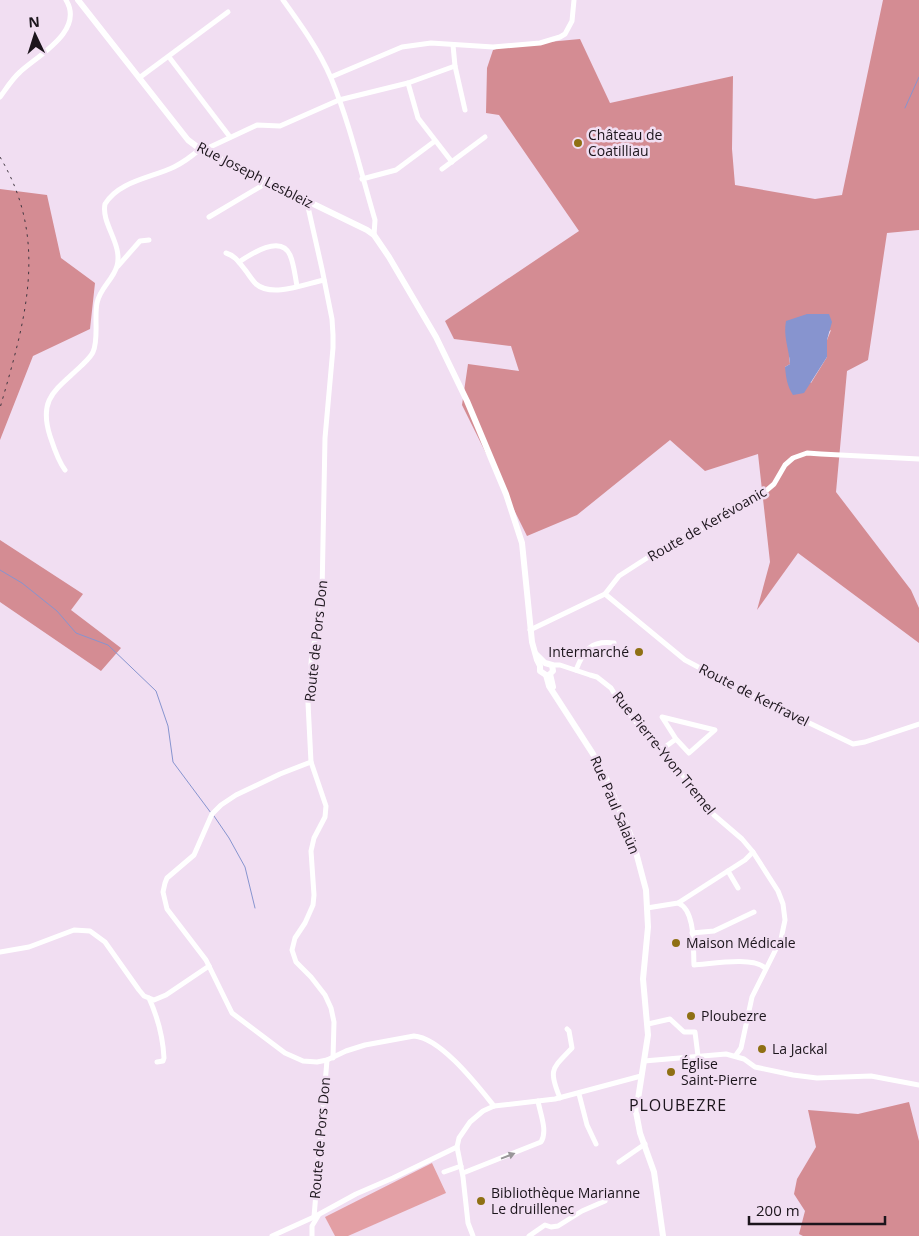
<svg xmlns="http://www.w3.org/2000/svg" width="919" height="1236" font-family="'Open Sans',sans-serif">
	<style>
		.green { fill: #e39fa4 }
		.forest { fill: #d48c93; fill-rule: evenodd }
		.water { fill: #8794cf }
		.lines { fill: none; stroke-linecap: round; stroke-linejoin: round }
		.stream { stroke: #8794cf; stroke-width: 1 }
		.minor { stroke: #fff; stroke-width: 5 }
		.major { stroke: #fff; stroke-width: 6 }
		.rail { stroke: #403740; stroke-width: 1; stroke-dasharray: 2.5 5; stroke-linecap: butt }
		.oneway { fill: #999699 }
		.poi-dot { fill: #8f7014; stroke: #f1def2; stroke-width: 2 }
		.labels { text-anchor: middle; stroke-width: 5; stroke-linejoin: round; paint-order: stroke }
		.poi-label { font-size: 14px; fill: #1c151c; stroke: #f1def2; text-anchor: start }
		.street-label { font-size: 14px; fill: #1c151c; stroke: #f1def2 }
		.quarter-label { font-size: 16px; letter-spacing: 1px; fill: #1c151c; stroke: #f1def2 }
	</style>
	<rect width="100%" height="100%" fill="#f1def2"/>
	<polygon class="green" points="432,1163 446,1193 348,1236 335,1236 325,1217"/>
	<g class="forest">
		<path d="M 883,0 L 919,0 L 919,230 L 887,233 L 868,360 L 847,371 L 836,492 L 911,590 L 919,608 L 919,643 L 798,553 L 757,610 L 770,562 L 758,454 L 705,471 L 670,440 L 577,515 L 527,536 L 462,405 L 468,364 L 519,371 L 511,346 L 454,339 L 445,321 L 579,231 L 499,115 L 486,113 L 487,68 L 493,50 L 506,46 L 580,39 L 610,103 L 733,76 L 732,149 L 735,185 L 815,199 L 842,195 ZM 831,330 L 827,340 L 827,357 L 811,383 L 785,367 L 790,364 L 789,357 Z"/>
		<polygon points="0,189 47,195 61,258 95,283 90,329 33,356 0,440"/>
		<polygon points="0,540 83,594 71,610 121,648 101,671 0,602"/>
		<polygon points="909,1102 919,1141 919,1236 803,1236 799,1234 805,1211 794,1194 797,1179 816,1147 808,1110 858,1114"/>
	</g>
	<path class="water" d="M 807,314 L 829,314 L 832,322 L 827,340 L 827,357 L 804,393 L 793,395 C 787,386 786,377 785,367 L 790,364 C 789,349 783,336 786,321 Z"/>
	<g class="lines">
		<g class="stream">
			<polyline points="905,108 919,77"/>
			<polyline points="0,570 22,583 57,611 76,633 108,645 156,691 168,726 173,762 211,813"/>
			<polyline points="214,816 229,838 245,867 255,908"/>
		</g>
		<g class="minor">
			<path d="M 283,0 C 301,25 319,50 331,78 C 350,124 361,173 375,220 L 374,235"/>
			<polyline points="453,45 455,66 465,110"/>
			<polyline points="169,57 230,137"/>
			<polyline points="331,77 402,47 431,43 493,47 540,43 560,37 565,34 572,21 574,0"/>
			<polyline points="139,78 228,12"/>
			<polyline points="408,83 418,118 452,162"/>
			<path d="M 0,97 C 6,89 12,79 20,72 C 37,56 85,31 66,0"/>
			<polyline points="205,151 210,147 257,125 280,126 339,100 408,83 455,66"/>
			<polyline points="442,169 485,137"/>
			<polyline points="362,179 396,170 435,141"/>
			<polyline points="309,203 308,207 322,269 332,319 333,335 333,348 325,438 322,594 319,625 312,651 308,703 311,762 326,806 325,817 314,838 311,851 314,895 313,905 305,923 295,938 292,950 296,962 311,977 325,995 331,1008 334,1022 333,1058"/>
			<polyline points="209,217 268,182"/>
			<path d="M 226,253 C 236,256 240,264 246,271 C 249,275 252,280 256,284 C 272,298 305,284 324,280"/>
			<path d="M 239,262 C 251,254 281,234 290,255 C 294,264 295,276 297,286"/>
			<polyline points="118,266 140,241 149,240"/>
			<path d="M 65,470 C 58,461 54,448 50,436 C 38,398 56,390 81,366 C 85,362 91,357 93,352 C 99,339 94,317 97,303 C 100,288 113,280 117,266 C 123,244 101,224 105,204 C 119,181 151,178 174,167 C 184,162 192,156 200,149"/>
			<polyline points="605,594 685,660 747,693 853,744 865,742 919,724"/>
			<polyline points="530,630 605,594 619,576 647,558 760,496 774,484 785,465 793,458 807,453 821,454 919,459"/>
			<polyline points="552,665 560,665 590,675 597,677 611,688 622,706 694,788 714,815 742,839 753,852 778,891 783,904 785,920 781,939 752,997 741,1048 736,1055"/>
			<path d="M 576,670 C 584,650 591,640 614,643"/>
			<polyline points="661,750 676,739 689,753 715,730 662,717 676,739"/>
			<path d="M 311,762 L 280,774 L 236,795 L 221,805 L 212,814 L 194,855 L 167,878 L 165,883 L 163,892 L 167,909 L 206,960 L 232,1013 L 285,1053 L 303,1061 L 317,1062 L 327,1060 L 346,1051 L 365,1045 L 414,1036 C 441,1038 477,1085 494,1106"/>
			<polyline points="728,871 738,888"/>
			<path d="M 678,903 C 696,910 693,948 694,965 C 711,964 753,956 765,968"/>
			<polyline points="647,908 678,903 745,860 753,852"/>
			<polyline points="692,933 714,931 754,912"/>
			<polyline points="0,952 29,947 74,930 90,931 105,942 139,990 144,996 154,1000 166,995 209,966"/>
			<path d="M 149,998 C 158,1018 163,1037 164,1058 L 163,1061 L 157,1062"/>
			<polyline points="648,1024 670,1019 684,1032 695,1032 698,1056"/>
			<polyline points="644,1061 726,1054 744,1059 755,1067 793,1075 817,1078 871,1076 919,1085"/>
			<polyline points="579,1094 587,1125 596,1144"/>
			<path d="M 560,1098 C 548,1069 552,1069 572,1048 L 569,1031 L 567,1029"/>
			<polyline points="619,1162 645,1144"/>
			<polyline points="444,1172 461,1166"/>
			<path d="M 463,1173 L 541,1142 C 548,1131 540,1113 538,1101"/>
			<polyline points="314,1217 327,1060"/>
			<polyline points="272,1236 314,1217 356,1194 393,1178 457,1147"/>
			<polyline points="312,1236 312,1226 318,1216"/>
			<polyline points="473,1236 468,1223 463,1177 457,1147 459,1138 470,1122 483,1111 494,1106 555,1099 641,1076"/>
			<polyline points="529,1236 545,1225 551,1227 558,1226 582,1211 605,1201"/>
		</g>
		<g class="major">
			<polyline points="78,0 188,140 200,149 367,230 374,235 389,257 436,337 467,401 506,494 522,543 532,642 537,660 540,666 540,671 546,675"/>
			<polyline points="536,654 545,663 552,665 553,671 550,674 553,687"/>
			<polyline points="546,675 549,686 593,754 605,776 633,841 646,890 648,927 643,979 648,1035 636,1112 640,1133 654,1172 663,1236"/>
		</g>
		<path class="rail" d="M 0,157 C 50,241 25,321 0,408"/>
	</g>
	<defs><path id="oneway-solid" d="M-6-.8H1V-3.2L6.5 0L1 3.2V.8H-6Z" transform="scale(1.25)"/></defs>
	<use class="oneway" href="#oneway-solid" transform="translate(508 1156) rotate(-21)"/>
	<g class="poi-dot">
		<circle cx="578" cy="143" r="5"/>
		<circle cx="639" cy="652" r="5"/>
		<circle cx="676" cy="943" r="5"/>
		<circle cx="691" cy="1016" r="5"/>
		<circle cx="762" cy="1049" r="5"/>
		<circle cx="671" cy="1072" r="5"/>
		<circle cx="481" cy="1201" r="5"/>
	</g>
	<g class="labels">
		<g class="poi-label">
			<text x="588" y="140">Château de<tspan x="588" dy="16">Coatilliau</tspan></text>
			<text x="629" y="657" text-anchor="end">Intermarché</text>
			<text x="686" y="948">Maison Médicale</text>
			<text x="701" y="1021">Ploubezre</text>
			<text x="772" y="1054">La Jackal</text>
			<text x="681" y="1069">Église<tspan x="681" dy="16">Saint-Pierre</tspan></text>
			<text x="491" y="1198">Bibliothèque Marianne<tspan x="491" dy="16">Le druillenec</tspan></text>
		</g>
		<g class="street-label">
			<text transform="translate(255 175) rotate(27)" y="5">Rue Joseph Lesbleiz</text>
			<text transform="translate(707 524) rotate(-30)" y="5">Route de Kerévoanic</text>
			<text transform="translate(316 641) rotate(-84)" y="5">Route de Pors Don</text>
			<text transform="translate(754 695) rotate(27)" y="5">Route de Kerfravel</text>
			<text transform="translate(664 753) rotate(51)" y="5">Rue Pierre-Yvon Tremel</text>
			<text transform="translate(615 805) rotate(67)" y="5">Rue Paul Salaün</text>
			<text transform="translate(320 1138) rotate(-85)" y="5">Route de Pors Don</text>
		</g>
		<g class="quarter-label">
			<text x="678" y="1111">PLOUBEZRE</text>
		</g>
	</g>
	<g transform="translate(35 35) rotate(356)" stroke="#f1def2" stroke-width="4" paint-order="stroke">
	<path d="M0-4L9 19L0 12L-9 19Z" fill="#1c151c"/>
	<text y="-8" font-size="14" font-weight="bold" text-anchor="middle" fill="#1c151c">N</text>
	</g>
	<path d="M749 1216v8h136v-8" fill="none" stroke="#1c151c" stroke-width="2.5"/>
	<text x="756" y="1216" font-size="15" fill="#1c151c" stroke="#f1def2" stroke-width="4" paint-order="stroke">200 m</text>
</svg>
